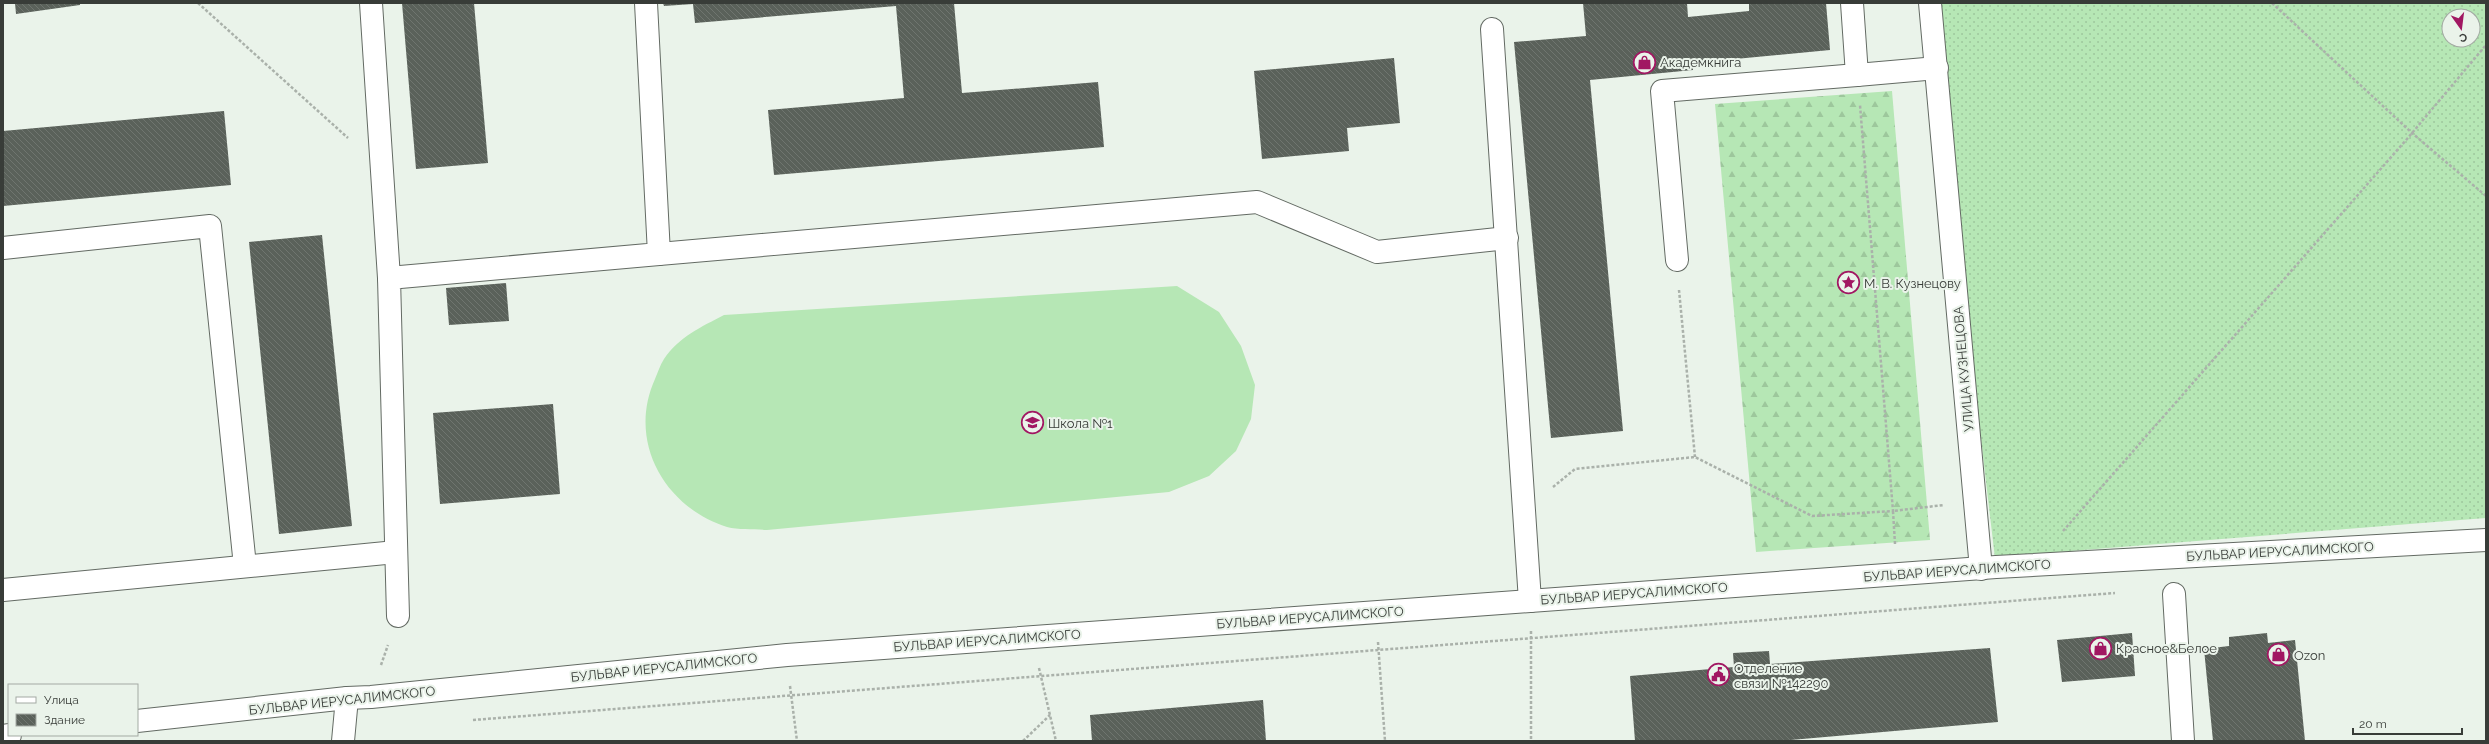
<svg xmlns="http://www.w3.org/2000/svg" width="2489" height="744" font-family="Raleway,sans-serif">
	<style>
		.grass { fill: url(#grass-dots); fill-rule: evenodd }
		.forest { fill: url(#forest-firs) }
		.garden { fill: #b6e7b5 }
		.building { fill: url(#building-back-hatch) }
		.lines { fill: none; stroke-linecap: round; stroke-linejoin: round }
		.minor-casing { stroke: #636a63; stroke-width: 24 }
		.path { stroke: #aab1aa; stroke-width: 2.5; stroke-dasharray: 3 2; stroke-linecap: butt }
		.minor { stroke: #fff; stroke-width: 22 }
		.labels { text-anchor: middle; stroke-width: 4; stroke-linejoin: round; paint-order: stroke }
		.poi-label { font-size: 13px; fill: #383c38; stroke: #eaf3ea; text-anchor: start }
		.street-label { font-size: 13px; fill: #383c38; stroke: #eaf3ea }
	</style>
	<defs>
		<pattern id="grass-dots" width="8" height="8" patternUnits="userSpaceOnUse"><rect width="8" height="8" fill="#b6e7b5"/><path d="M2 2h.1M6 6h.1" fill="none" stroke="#9dc79c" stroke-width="1.8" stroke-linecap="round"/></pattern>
		<pattern id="forest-firs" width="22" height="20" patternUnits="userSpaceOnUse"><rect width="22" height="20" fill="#b6e7b5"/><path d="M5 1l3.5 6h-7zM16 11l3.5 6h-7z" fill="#9dc79c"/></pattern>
		<pattern id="building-back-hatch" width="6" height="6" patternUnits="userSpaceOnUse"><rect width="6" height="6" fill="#5a615a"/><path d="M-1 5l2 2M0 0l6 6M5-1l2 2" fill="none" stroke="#6f756f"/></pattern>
	</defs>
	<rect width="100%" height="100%" fill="#eaf3ea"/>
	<path class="grass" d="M 1930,3 L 2486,3 L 2486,518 L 2045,553 L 1996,567 ZM 2449,16 L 2473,16 L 2473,40 L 2449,40 Z"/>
	<polygon class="forest" points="1892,91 1930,540 1756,552 1715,104"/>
	<path class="garden" d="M 1177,286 L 1219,312 L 1241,346 L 1255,385 L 1251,419 L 1236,451 L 1209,476 L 1169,492 L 767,530 C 755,529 739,530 727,527 C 664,507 627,441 655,379 C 658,372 660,365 664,359 C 679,337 701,327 724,315 Z"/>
	<g class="building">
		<polygon points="15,3 80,3 80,5 16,14"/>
		<polygon points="402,3 474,3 488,163 416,169"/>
		<polygon points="663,3 954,3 962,93 1098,82 1104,147 774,175 768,110 904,98 896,6 695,23 693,4 664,6"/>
		<polygon points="1583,3 1687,3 1688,17 1749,11 1749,3 1826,3 1830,50 1693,63 1693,70 1590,80 1623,431 1551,438 1514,42 1586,36"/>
		<polygon points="1394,58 1400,123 1347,128 1349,151 1262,159 1254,71"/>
		<polygon points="224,111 231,185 3,206 3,131"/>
		<polygon points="322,235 352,526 279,534 249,242"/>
		<polygon points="506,283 509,321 449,325 446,288"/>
		<polygon points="553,404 560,494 440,504 433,413"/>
		<polygon points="2132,633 2135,676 2062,682 2057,640"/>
		<polygon points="2267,633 2268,643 2295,640 2305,741 2213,741 2204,649 2229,646 2229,637"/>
		<polygon points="1990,648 1998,722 1779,741 1635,741 1630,676 1734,667 1733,653 1769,651 1770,664"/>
		<polygon points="1263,700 1266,741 1092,741 1090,715"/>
	</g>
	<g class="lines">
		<defs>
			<g id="minor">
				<polyline points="371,3 389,278"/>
				<polyline points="1930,3 1981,569"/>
				<polyline points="1492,29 1530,601"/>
				<polyline points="1857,75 1937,68"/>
				<polyline points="3,248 210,226 245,566"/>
				<polyline points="659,254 1257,202 1377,252 1507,238"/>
				<polyline points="1677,260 1662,91 1857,75 1852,3"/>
				<polyline points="3,590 396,552"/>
				<polyline points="2174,594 2183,741"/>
				<polyline points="398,616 389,278 659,254 646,3"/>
				<polyline points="137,721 347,698 371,697 787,655 1996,567 2486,540"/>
				<polyline points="3,736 10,735"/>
				<polyline points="343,741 347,698"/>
			</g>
		</defs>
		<use href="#minor" class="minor-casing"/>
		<g class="path">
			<polyline points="198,3 348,138"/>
			<polyline points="2272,3 2412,133 2486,196"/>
			<polyline points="1679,290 1695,457"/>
			<polyline points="1553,487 1575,469 1695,457 1812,516 1893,511 1860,105"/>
			<polyline points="2063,531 2407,139 2486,45"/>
			<polyline points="1895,544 1893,511 1944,505"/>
			<polyline points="1531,631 1531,741"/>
			<polyline points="1378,642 1385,741"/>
			<polyline points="381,665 388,645"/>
			<polyline points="1039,668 1056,741"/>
			<polyline points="790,686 797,741"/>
			<polyline points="473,720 2115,593"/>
			<polyline points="1023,741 1050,715"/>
		</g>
		<use href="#minor" class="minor"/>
	</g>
	<defs>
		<symbol id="shop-ring" viewBox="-11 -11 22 22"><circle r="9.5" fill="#eaf3ea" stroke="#a11762" stroke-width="1.5"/><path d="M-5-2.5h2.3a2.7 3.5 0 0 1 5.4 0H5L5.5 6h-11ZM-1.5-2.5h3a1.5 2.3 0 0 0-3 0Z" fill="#a11762"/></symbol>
		<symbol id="sight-ring" viewBox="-11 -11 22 22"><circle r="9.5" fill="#eaf3ea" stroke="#a11762" stroke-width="1.5"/><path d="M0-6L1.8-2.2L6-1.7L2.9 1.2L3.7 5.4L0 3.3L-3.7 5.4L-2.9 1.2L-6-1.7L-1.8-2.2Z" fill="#a11762"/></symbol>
		<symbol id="school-ring" viewBox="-11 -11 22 22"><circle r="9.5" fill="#eaf3ea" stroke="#a11762" stroke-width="1.5"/><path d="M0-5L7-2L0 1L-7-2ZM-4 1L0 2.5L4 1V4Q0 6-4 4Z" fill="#a11762"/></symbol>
		<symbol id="civic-ring" viewBox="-11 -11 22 22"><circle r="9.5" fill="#eaf3ea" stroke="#a11762" stroke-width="1.5"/><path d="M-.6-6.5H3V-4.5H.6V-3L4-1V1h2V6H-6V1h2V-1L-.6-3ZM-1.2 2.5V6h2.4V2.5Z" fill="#a11762"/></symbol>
	</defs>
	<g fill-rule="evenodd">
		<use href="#shop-ring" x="1632" y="50" width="25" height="25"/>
		<use href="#sight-ring" x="1836" y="270" width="25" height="25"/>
		<use href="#school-ring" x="1020" y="410" width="25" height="25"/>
		<use href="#shop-ring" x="2088" y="636" width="25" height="25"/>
		<use href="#shop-ring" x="2266" y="642" width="25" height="25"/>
		<use href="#civic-ring" x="1706" y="662" width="25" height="25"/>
	</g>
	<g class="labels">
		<g class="poi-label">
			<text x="1660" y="67">Академкнига</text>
			<text x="1864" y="288">М. В. Кузнецову</text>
			<text x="1048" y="428">Школа №1</text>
			<text x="2116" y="653">Красное&amp;Белое</text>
			<text x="2294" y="660">Ozon</text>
			<text x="1734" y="673">Отделение<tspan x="1734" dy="15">связи №142290</tspan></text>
		</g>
		<g class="street-label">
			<text transform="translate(1963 369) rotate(-95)" y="5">УЛИЦА КУЗНЕЦОВА</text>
			<text transform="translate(2280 551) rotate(-3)" y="5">БУЛЬВАР ИЕРУСАЛИМСКОГО</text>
			<text transform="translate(1957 570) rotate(-4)" y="5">БУЛЬВАР ИЕРУСАЛИМСКОГО</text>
			<text transform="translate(1634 593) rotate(-4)" y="5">БУЛЬВАР ИЕРУСАЛИМСКОГО</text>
			<text transform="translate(1310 617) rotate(-4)" y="5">БУЛЬВАР ИЕРУСАЛИМСКОГО</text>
			<text transform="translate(987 640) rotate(-4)" y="5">БУЛЬВАР ИЕРУСАЛИМСКОГО</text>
			<text transform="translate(664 667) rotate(-6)" y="5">БУЛЬВАР ИЕРУСАЛИМСКОГО</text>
			<text transform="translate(342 700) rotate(-6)" y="5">БУЛЬВАР ИЕРУСАЛИМСКОГО</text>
		</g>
	</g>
	<rect width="2489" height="744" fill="none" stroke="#383c38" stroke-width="8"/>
	<rect x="8" y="684" width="130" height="52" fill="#eaf3ea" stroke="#a3aaa3"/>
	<rect x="16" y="697" width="20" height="6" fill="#ffffff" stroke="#a3aaa3"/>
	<text x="44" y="704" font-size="12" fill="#383c38">Улица</text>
	<rect x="16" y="714" width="20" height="12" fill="url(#building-back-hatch)" stroke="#a3aaa3"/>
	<text x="44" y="724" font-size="12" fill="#383c38">Здание</text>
	<g transform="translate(2461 28) rotate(166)"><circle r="19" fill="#eaf3ea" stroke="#a3aaa3"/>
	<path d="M0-3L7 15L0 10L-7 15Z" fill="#a11762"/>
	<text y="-6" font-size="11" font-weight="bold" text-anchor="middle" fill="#383c38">С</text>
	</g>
	<path d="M2353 728v6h109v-6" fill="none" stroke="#383c38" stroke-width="2"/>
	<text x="2359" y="728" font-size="12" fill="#383c38" stroke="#eaf3ea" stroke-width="3" paint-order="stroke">20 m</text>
</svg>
